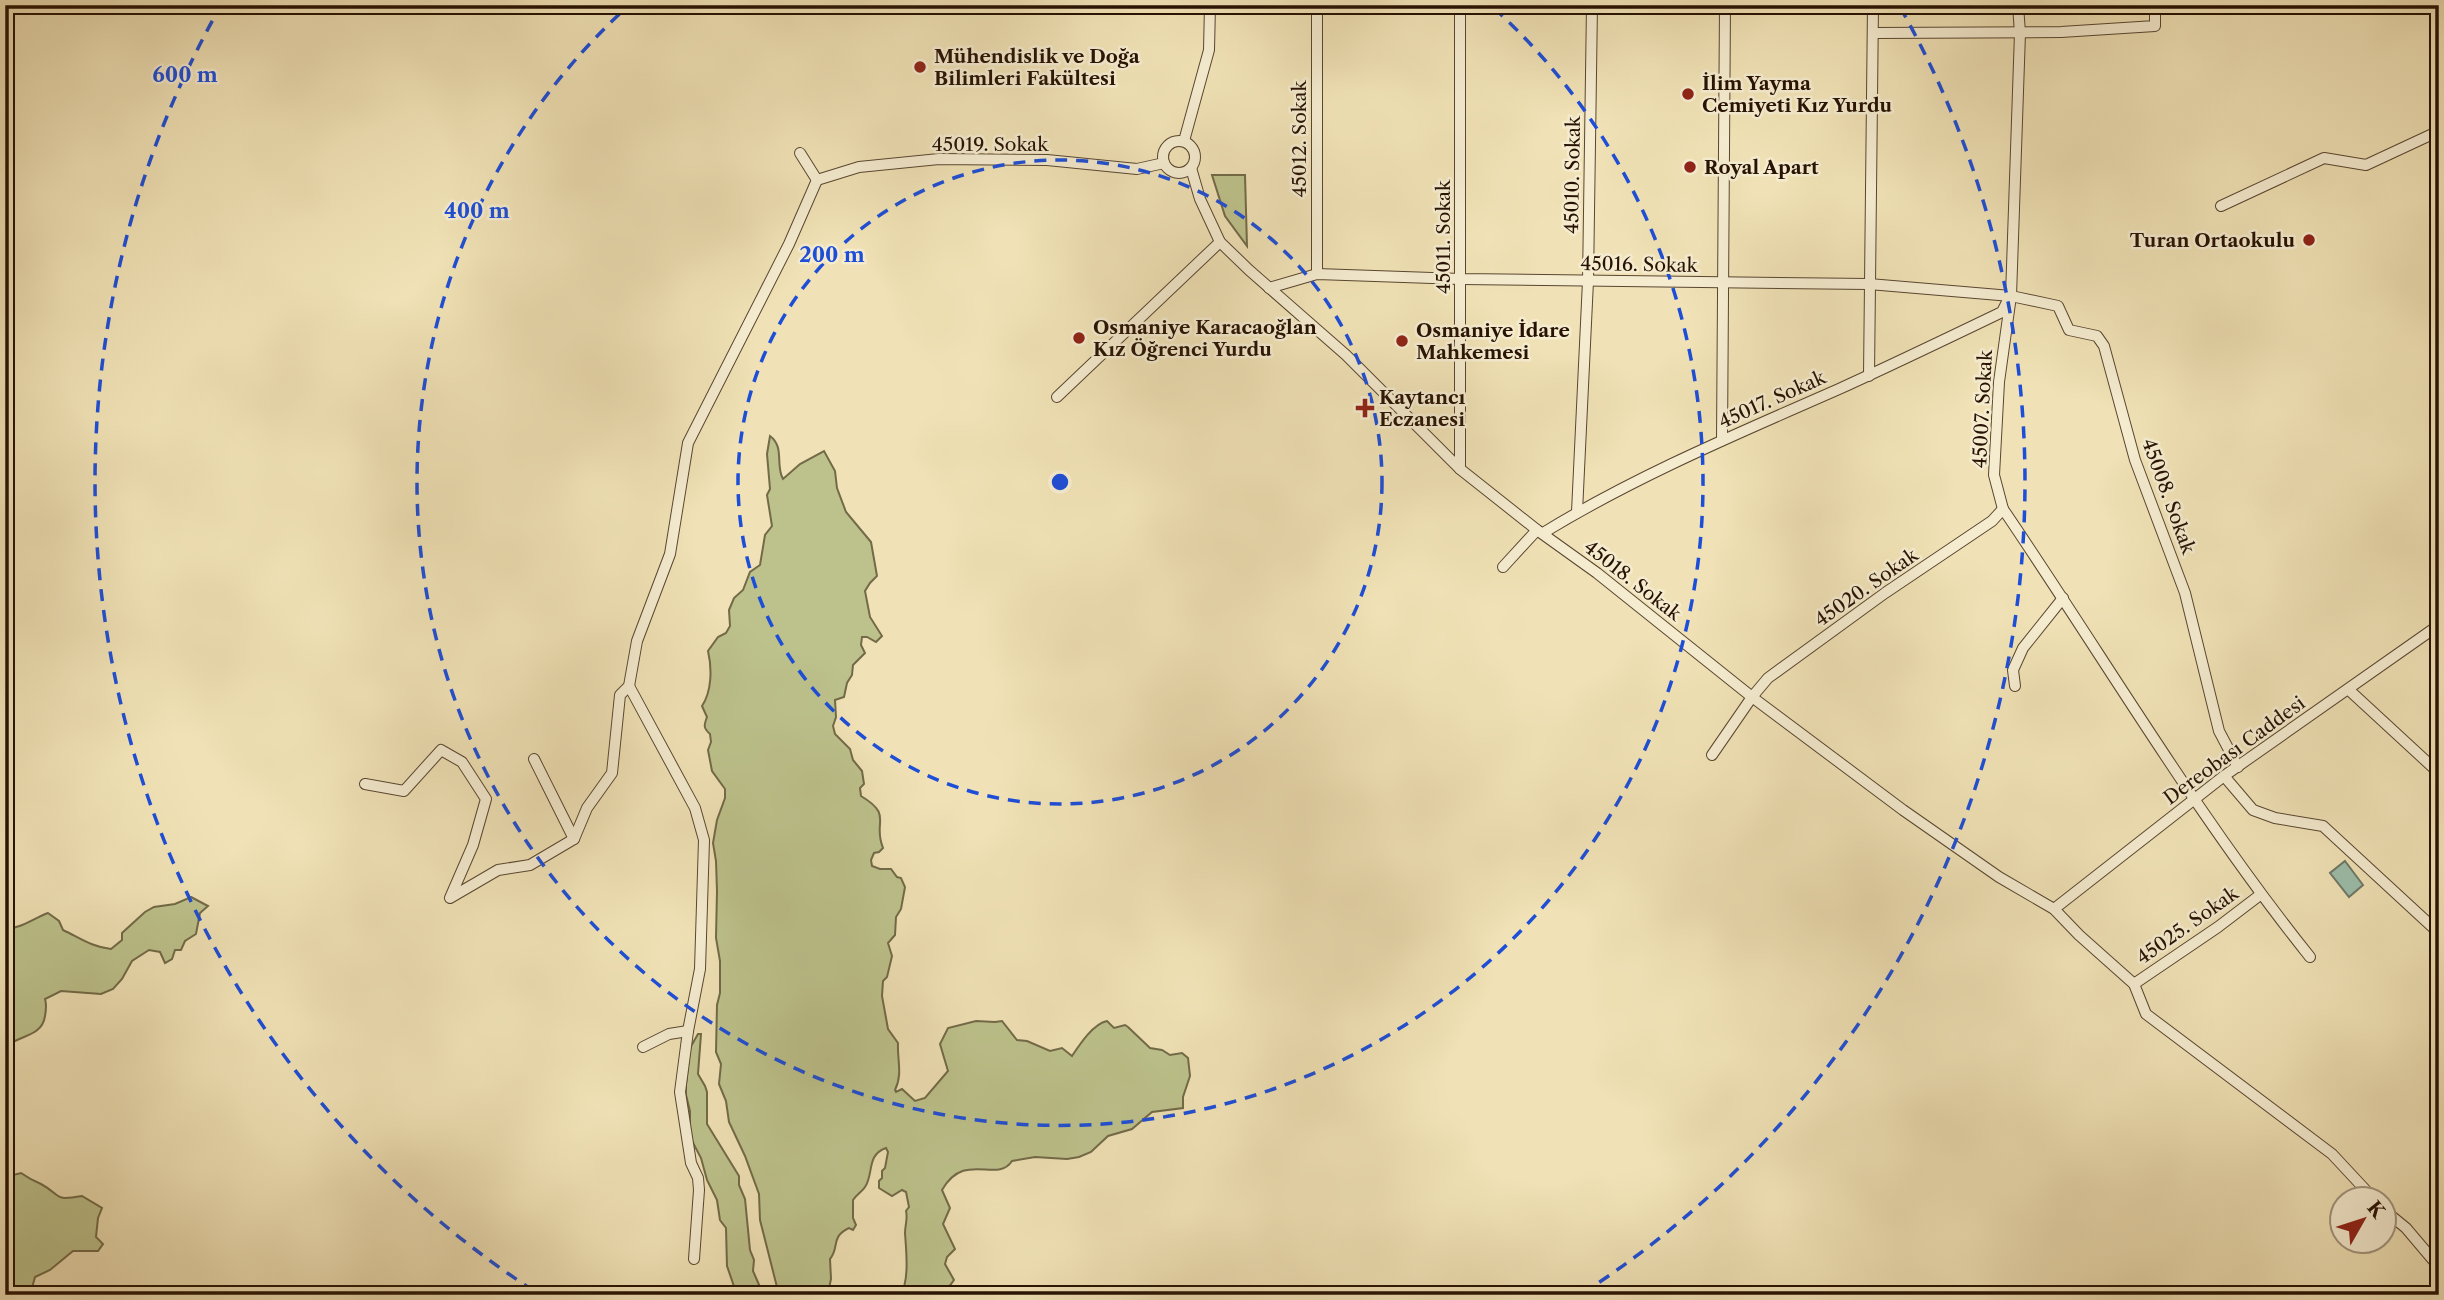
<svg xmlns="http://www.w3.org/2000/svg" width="2444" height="1300" font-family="'Libre Caslon Text',serif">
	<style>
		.green { fill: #bdc28c; stroke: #726a48; stroke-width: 2 }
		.water { fill: #9bbeab; stroke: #6d7968; stroke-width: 2 }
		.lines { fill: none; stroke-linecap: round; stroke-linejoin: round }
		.minor-casing { stroke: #594630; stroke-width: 12 }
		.minor { stroke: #f5ecd0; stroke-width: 10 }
		.ring { fill: none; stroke: #1d4ed8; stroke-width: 3.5; stroke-dasharray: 12 9 }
		.poi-dot { fill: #8f2418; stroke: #f5ecd0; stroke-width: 2.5 }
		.labels { text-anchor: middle; stroke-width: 5; stroke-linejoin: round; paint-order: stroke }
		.poi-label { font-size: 19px; font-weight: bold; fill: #271203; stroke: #f5ecd0; text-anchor: start }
		.street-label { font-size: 19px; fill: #271203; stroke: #f5ecd0 }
		.centre { fill: #1d4ed8; stroke: #f5ecd0; stroke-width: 3.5 }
		.ring-label { font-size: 21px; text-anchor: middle; font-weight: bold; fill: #1d4ed8; stroke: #f5ecd0; stroke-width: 5; stroke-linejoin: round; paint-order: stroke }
	</style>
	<rect width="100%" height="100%" fill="#f0e2b6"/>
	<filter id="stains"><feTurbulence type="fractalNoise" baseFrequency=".00286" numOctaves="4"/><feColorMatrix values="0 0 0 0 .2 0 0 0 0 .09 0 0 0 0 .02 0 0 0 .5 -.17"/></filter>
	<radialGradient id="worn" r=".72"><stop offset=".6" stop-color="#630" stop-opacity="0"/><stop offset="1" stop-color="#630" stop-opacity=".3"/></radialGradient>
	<g class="green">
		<polygon points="1212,175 1245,175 1247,246 1225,216"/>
		<path d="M 770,436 C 785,447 775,465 783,479 L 800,464 L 824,451 L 835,471 L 837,488 L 846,512 L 871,542 L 877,576 L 870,583 L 865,591 L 870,617 L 882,636 L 876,642 L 867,637 L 862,637 L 861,645 L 865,653 L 853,665 L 852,675 L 847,683 L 844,697 L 835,700 L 836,717 L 833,726 L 835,734 L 850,749 L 853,760 L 862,771 L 864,784 L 860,788 L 861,796 C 894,816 872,821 883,848 L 879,852 L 874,853 L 871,860 L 872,866 L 880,869 L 891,869 L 897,877 L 901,878 L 905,887 L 901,909 L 896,917 L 895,935 L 888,943 L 892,956 L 887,977 L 883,981 L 882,996 L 888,1029 L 898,1043 C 897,1059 903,1074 895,1090 L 896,1092 L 902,1089 L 915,1101 L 925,1098 L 948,1071 L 940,1044 L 948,1028 L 976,1021 L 995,1022 L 1002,1021 L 1017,1040 L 1027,1041 L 1050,1051 L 1062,1048 L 1072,1056 C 1080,1044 1093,1024 1107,1021 L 1114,1028 L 1125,1025 L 1128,1027 L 1150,1048 L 1162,1050 L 1170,1055 L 1182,1053 L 1188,1058 L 1190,1076 L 1183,1097 L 1183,1108 L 1152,1112 L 1132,1129 L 1108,1136 L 1091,1152 L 1079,1157 L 1067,1159 L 1035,1157 L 1012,1161 C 997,1184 965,1150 942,1190 L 950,1208 L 943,1224 L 955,1249 L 947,1257 L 945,1264 L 954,1280 C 942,1300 922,1295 900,1295 C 910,1282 906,1249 905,1233 C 905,1225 908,1219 906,1211 L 909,1207 L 906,1192 L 902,1190 L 892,1196 L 879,1188 L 879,1181 L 882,1178 L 882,1171 L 885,1168 L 888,1152 L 886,1148 C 866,1155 874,1174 865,1187 C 862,1192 857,1194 853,1200 L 853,1218 L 856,1225 L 853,1230 L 849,1228 C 830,1237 840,1247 830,1259 L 831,1279 L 828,1293 L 779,1295 L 760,1220 L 759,1194 L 745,1156 L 729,1122 L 726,1101 L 719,1084 L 721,1064 L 716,1052 L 717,1005 L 720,993 L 720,961 L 716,938 L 717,891 L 716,861 L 713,843 L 717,820 L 725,798 L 725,789 L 712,771 L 708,750 L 711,742 L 710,734 C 703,728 704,725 707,717 L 702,706 C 712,691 712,668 708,651 L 718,637 L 726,633 L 730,626 L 729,610 L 734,598 L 743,590 L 750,572 L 760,565 L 765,535 L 772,526 L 767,495 L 770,489 L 767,454 Z"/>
		<path d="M 191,897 L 208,906 L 200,913 L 196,934 L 185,941 L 181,950 L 175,950 L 172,959 L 165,963 L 160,952 L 149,950 L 132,961 L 122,979 L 113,989 L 101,994 L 61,991 L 45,999 C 47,1005 46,1010 45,1016 C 42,1037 19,1035 5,1047 L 5,929 C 20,929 34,918 48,913 L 59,921 L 63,930 C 80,938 92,947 111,949 L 122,940 L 122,933 L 145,912 L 154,907 L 175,904 Z"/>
		<polygon points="698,1034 701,1034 698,1074 705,1086 707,1092 707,1124 739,1176 739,1185 745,1199 750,1250 754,1260 753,1271 760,1287 760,1295 737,1295 727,1266 726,1228 720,1220 717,1200 707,1180 701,1158 690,1137 690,1111 686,1095 686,1084 690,1048"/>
		<path d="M 21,1173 C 28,1178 34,1181 41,1184 C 63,1196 52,1201 82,1196 L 102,1208 L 98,1218 L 96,1237 L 103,1244 L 98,1251 L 73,1251 L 50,1270 L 35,1277 L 30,1295 L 5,1295 L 5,1177 Z"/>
	</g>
	<polygon class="water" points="2345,861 2363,885 2349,897 2330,873"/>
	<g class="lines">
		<defs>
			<g id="minor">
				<polyline points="1460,5 1460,469"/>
				<path d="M 2018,5 L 2020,33 L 2011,296 L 1999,382 L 1994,475 L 2003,509 C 2105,659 2197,816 2310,957"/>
				<polyline points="1873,33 2061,32 2155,26 2155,5"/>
				<circle cx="1179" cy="157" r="16"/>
				<polyline points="1184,141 1209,50 1210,5"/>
				<polyline points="800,153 817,180"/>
				<polyline points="1191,168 1200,199 1220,242 1249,270 1346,355 1460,469 1537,530 1597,573 1752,697 1903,810 1999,877 2054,909 2079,935 2134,984 2146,1014 2332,1154 2373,1198"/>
				<polyline points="817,180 859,167 939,159 1047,160 1137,169 1164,163"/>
				<polyline points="2221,206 2324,158 2366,165 2439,131"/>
				<polyline points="1317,274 1317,5"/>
				<polyline points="1269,288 1317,274 1461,279 1869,284 2011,296 2058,306 2069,330 2097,336 2104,346 2135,460 2185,593 2219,731 2238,767"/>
				<polyline points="1869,376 1873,5"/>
				<polyline points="1057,397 1220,242"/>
				<polyline points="1722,440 1725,5"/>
				<polyline points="1577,512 1588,281 1592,5"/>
				<path d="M 1543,533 C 1636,476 1739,433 1839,389 C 1894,364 1948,338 2002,312 L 2007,302"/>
				<polyline points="1503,567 1537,530"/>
				<polyline points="629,686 695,808 704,840 700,969 688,1031 680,1092 691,1163 698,1178 699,1190 694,1259"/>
				<polyline points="2015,686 2013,670 2023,648 2063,598"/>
				<polyline points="2349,690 2439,773"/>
				<polyline points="1712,755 1752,697 1768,678 1885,593 1992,521 2003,509"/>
				<polyline points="534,759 574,839"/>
				<polyline points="2224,776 2253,810 2275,818 2323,826 2439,933"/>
				<polyline points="365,784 404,791 441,750 462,762 486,799 473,845 450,898 498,870 530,865 574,839 587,808 612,773 620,695 629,686 637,641 670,554 688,443 789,244 817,180"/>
				<polyline points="2054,909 2224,776 2439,625"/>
				<polyline points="2134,984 2218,927 2260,895"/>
				<polyline points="643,1047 669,1034 688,1031"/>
				<polyline points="2384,1210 2406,1228 2439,1267"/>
			</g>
		</defs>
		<use href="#minor" class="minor-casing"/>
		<use href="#minor" class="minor"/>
	</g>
	<g class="ring">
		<circle cx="1060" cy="482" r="322"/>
		<path d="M1494 8A643 643 0 1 1 626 8"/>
		<path d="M534 1291A965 965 0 0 1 220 7M1900 7A965 965 0 0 1 1586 1291"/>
	</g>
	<g class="poi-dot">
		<circle cx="920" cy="67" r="7"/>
		<circle cx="1688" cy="94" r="7"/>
		<circle cx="1690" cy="167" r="7"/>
		<circle cx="2309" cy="240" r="7"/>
		<circle cx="1079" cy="338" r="7"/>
		<circle cx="1402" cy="341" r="7"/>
		<path d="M1361.5 397.5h7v7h7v7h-7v7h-7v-7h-7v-7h7z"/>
	</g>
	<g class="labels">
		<g class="poi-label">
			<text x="934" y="63">Mühendislik ve Doğa<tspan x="934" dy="22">Bilimleri Fakültesi</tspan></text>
			<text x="1702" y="90">İlim Yayma<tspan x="1702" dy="22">Cemiyeti Kız Yurdu</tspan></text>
			<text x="1704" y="174">Royal Apart</text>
			<text x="2295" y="247" text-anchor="end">Turan Ortaokulu</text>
			<text x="1093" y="334">Osmaniye Karacaoğlan<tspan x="1093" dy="22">Kız Öğrenci Yurdu</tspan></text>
			<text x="1416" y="337">Osmaniye İdare<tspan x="1416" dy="22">Mahkemesi</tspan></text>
			<text x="1379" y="404">Kaytancı<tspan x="1379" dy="22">Eczanesi</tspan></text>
		</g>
		<g class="street-label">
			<text transform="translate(1299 139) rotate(-90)" y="7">45012. Sokak</text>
			<text x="990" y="151">45019. Sokak</text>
			<text transform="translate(1572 175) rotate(-89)" y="7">45010. Sokak</text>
			<text transform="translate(1443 237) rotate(-90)" y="7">45011. Sokak</text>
			<text transform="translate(1639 264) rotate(1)" y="7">45016. Sokak</text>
			<text transform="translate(1772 399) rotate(-24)" y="7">45017. Sokak</text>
			<text transform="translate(1982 409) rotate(-87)" y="7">45007. Sokak</text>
			<text transform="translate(2169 496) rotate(70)" y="7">45008. Sokak</text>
			<text transform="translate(1633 580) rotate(38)" y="7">45018. Sokak</text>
			<text transform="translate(1866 587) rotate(-35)" y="7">45020. Sokak</text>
			<text transform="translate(2234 750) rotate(-36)" y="7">Dereobası Caddesi</text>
			<text transform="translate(2187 925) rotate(-35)" y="7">45025. Sokak</text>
		</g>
	</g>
	<circle cx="1060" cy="482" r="10" class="centre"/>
	<g class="ring-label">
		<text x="185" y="82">600 m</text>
		<text x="477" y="218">400 m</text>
		<text x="832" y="262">200 m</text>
	</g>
	<rect width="2444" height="1300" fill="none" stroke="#f0e2b6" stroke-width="28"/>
	<rect x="7" y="7" width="2430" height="1286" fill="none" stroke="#271203" stroke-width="3.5"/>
	<rect x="14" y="14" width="2416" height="1272" fill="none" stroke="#271203" stroke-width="2"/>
	<g transform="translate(2363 1220) rotate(51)"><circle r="33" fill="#f5ecd0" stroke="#a3957e" stroke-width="2"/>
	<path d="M0-5L12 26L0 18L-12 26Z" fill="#8f2418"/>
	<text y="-10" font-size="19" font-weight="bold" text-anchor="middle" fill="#271203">K</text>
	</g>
	<rect width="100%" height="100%" filter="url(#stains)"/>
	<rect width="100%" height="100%" fill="url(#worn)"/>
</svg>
